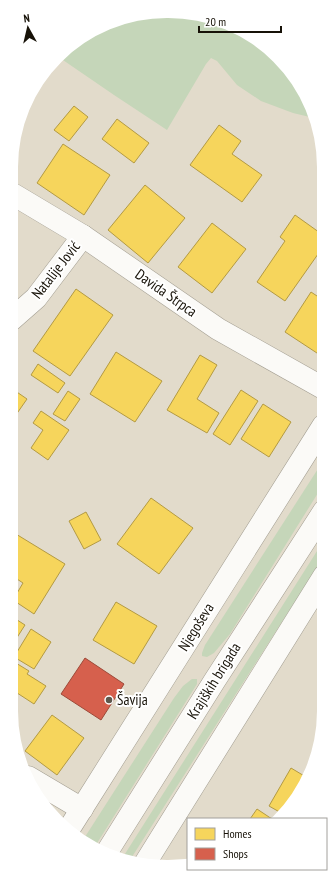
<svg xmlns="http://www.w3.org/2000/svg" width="335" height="878" font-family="'PT Sans Narrow',sans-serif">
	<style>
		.green { fill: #c5d6b9 }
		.homes { fill: #f6d55c; stroke: #b39a43 }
		.shops { fill: #d6604d; stroke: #9d4938 }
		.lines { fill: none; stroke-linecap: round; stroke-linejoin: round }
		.minor-casing { stroke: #a39e92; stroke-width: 23 }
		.major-casing { stroke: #a39e92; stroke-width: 23 }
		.minor { stroke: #fbfaf7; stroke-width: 22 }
		.major { stroke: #fbfaf7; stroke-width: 22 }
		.poi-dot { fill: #5e584c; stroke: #fff; stroke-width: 1.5 }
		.labels { text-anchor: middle; stroke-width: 4; stroke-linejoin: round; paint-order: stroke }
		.street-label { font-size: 15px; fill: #171208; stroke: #fff }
		.poi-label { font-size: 15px; fill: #171208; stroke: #fff; text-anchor: start }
	</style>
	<rect width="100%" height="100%" fill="#e2dbcb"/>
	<g class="green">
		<polygon points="147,12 208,16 254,37 285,64 308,98 314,118 293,113 261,101 237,85 217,61 211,58 206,64 167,130 114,95 60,58 89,32"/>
		<polygon points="323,461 323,485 230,634 214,653 207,657 202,656 202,653 205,645"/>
		<polygon points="324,540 324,556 130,860 123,857"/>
		<polygon points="192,679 197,679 197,684 94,848 89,846 83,840 174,698 183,686"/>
	</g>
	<g class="homes">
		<polygon points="74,106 88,117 69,141 54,130"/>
		<polygon points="117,119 149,143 134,163 102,139"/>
		<polygon points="219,125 241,141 232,154 262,175 242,202 190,165"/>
		<polygon points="63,144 110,175 84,215 37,183"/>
		<polygon points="145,185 185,218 148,263 108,230"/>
		<polygon points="295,215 323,235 323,247 285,301 257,282 285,241 280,237"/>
		<polygon points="212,223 246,249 212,293 178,267"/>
		<polygon points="11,276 17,280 11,288"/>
		<polygon points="76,289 113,315 70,376 33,351"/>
		<polygon points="311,292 323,300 323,357 285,332"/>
		<polygon points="116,352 162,381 135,422 90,394"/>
		<polygon points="200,355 217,365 197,399 219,413 207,433 167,410"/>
		<polygon points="38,364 65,383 58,393 31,375"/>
		<polygon points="11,388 27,399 11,422"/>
		<polygon points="241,390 258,401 230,445 213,434"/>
		<polygon points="68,391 80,399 65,421 53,414"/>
		<polygon points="263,404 291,422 269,457 241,439"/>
		<polygon points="41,411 69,430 48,460 31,448 43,430 33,423"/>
		<polygon points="151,498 193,528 159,574 117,544"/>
		<polygon points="86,512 101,540 84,549 69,521"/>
		<polygon points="11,531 65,564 34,614 13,600 23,583 11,575"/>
		<polygon points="116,602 157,626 134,664 93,640"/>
		<polygon points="11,616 25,625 11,647"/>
		<polygon points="31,629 51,642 34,669 14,657"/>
		<polygon points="11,660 29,671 27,674 46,686 34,704 11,689"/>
		<polygon points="52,715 84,738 57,775 25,751"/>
		<polygon points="291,768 306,777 292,806 283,814 269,806"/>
		<polygon points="257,809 272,819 250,819"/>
	</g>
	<polygon class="shops" points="85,658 124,684 101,720 61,694"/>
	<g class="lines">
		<defs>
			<g id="minor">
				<polyline points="11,193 83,236 218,329 323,388"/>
				<polyline points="11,320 36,298 83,236"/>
				<polyline points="28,777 82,809"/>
				<polyline points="69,829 323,426"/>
			</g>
			<g id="major">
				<polyline points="107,852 215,680 324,511"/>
				<polyline points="144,865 324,576"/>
			</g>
		</defs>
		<use href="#minor" class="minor-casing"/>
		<use href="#major" class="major-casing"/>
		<use href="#minor" class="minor"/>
		<use href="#major" class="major"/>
	</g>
	<circle class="poi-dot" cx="109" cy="700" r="4"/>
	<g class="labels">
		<g class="street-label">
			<text transform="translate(56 270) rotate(-52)" y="5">Natalije Jović</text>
			<text transform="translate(166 293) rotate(35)" y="5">Davida Štrpca</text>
			<text transform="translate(196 627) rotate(-58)" y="5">Njegoševa</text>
			<text transform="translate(214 681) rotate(-58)" y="5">Krajiških brigada</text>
		</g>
		<g class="poi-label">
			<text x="117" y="705">Šavija</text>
		</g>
	</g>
	<path d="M0 0H335V878H0ZM167 18H168A149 149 0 0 1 317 167V711A149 149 0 0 1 168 860H167A149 149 0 0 1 18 711V167A149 149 0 0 1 167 18Z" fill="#fff" fill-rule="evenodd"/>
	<rect x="187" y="818" width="140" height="52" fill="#ffffff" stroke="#a2a09c"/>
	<rect x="195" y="828" width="20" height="12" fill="#f6d55c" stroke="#a2a09c"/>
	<text x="223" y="838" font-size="12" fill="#171208">Homes</text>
	<rect x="195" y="848" width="20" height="12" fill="#d6604d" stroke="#a2a09c"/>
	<text x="223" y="858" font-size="12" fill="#171208">Shops</text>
	<g transform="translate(28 28) rotate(352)" stroke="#ffffff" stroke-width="3" paint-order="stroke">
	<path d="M0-3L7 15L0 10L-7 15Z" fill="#171208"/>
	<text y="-6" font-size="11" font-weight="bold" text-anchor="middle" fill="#171208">N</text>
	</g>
	<path d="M199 26v6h82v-6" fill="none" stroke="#171208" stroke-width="2"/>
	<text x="205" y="26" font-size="12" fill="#171208" stroke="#ffffff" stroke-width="3" paint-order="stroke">20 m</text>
</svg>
